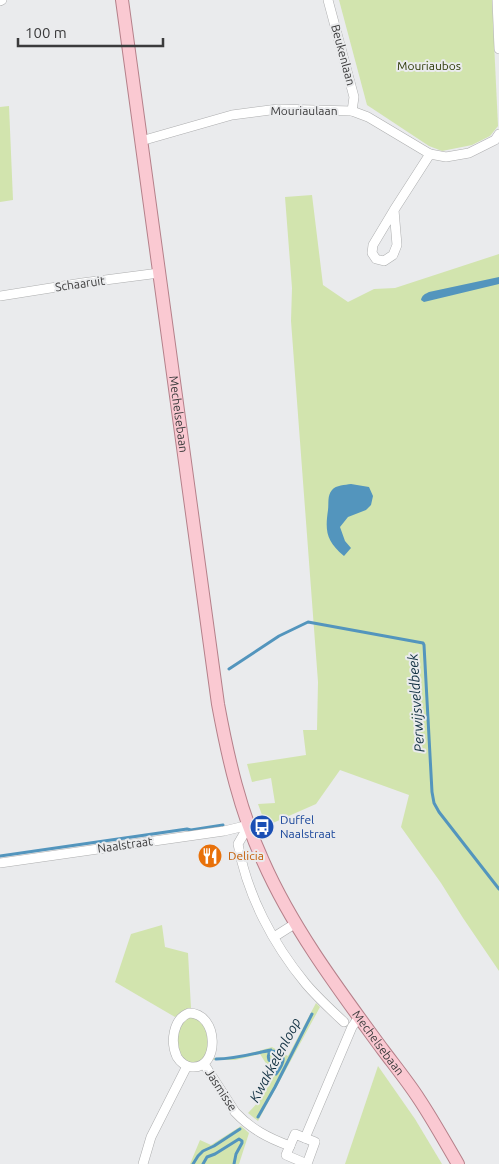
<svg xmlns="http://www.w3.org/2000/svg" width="499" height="1164" font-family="Ubuntu,sans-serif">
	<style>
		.green { fill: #d2e4ae }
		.water { fill: #5395bd }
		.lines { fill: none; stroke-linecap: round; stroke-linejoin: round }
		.stream { stroke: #5395bd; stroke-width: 3 }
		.street-casing { stroke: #adaeaf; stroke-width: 10 }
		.primary-casing { stroke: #b5808a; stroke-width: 14 }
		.street { stroke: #fff; stroke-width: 9 }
		.primary { stroke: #fac9d2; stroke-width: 12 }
		.labels { text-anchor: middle; stroke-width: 4; stroke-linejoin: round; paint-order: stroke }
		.street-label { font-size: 12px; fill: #3b3b3c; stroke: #eaebed }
		.park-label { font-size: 12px; fill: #2c3806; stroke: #eaebed }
		.transit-label { font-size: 12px; fill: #164399; stroke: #eaebed; text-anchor: start }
		.food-label { font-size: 12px; fill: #c56008; stroke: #eaebed; text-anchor: start }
		.water-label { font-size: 14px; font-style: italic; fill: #133243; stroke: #eaebed }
	</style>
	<rect width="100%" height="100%" fill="#eaebed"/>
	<g class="green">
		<polygon points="339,0 492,0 498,126 490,136 472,145 442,151 429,146 367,105"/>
		<polygon points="9,106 13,200 0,202 0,107"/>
		<polygon points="312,195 323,285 348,302 374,289 395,288 499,254 499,971 463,918 441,883 401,827 409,795 340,770 316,804 266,826 258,804 275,803 271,778 252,782 247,764 306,755 303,730 317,730 318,682 291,321 292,288 285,197"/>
		<polygon points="162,925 165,947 188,953 191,1008 181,1012 175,1017 115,982 131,934"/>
		<polygon points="316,1003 320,1007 258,1121 248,1113 261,1099 274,1076 260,1054 235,1060 213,1060 214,1058 237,1057 272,1047 288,1056"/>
		<path d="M 190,1017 C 194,1018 198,1018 201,1022 C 208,1030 212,1052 202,1060 C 199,1062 194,1063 190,1063 C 173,1054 177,1037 182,1022 Z"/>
		<polygon points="378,1066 415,1119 442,1164 345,1164"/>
		<polygon points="241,1126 249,1133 239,1164 190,1164 200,1140 211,1145"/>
	</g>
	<g class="water">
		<path d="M 499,277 L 499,284 L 424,302 L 421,300 C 422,295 425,294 429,292 Z"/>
		<path d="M 351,484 L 369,487 L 373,496 L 371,505 L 366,510 L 348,517 L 340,527 L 345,541 L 351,548 L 344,556 C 326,541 325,531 328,510 C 329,503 327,496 332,490 C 336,485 345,485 351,484 Z"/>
	</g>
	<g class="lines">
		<g class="stream">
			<polyline points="229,669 279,636 308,622 423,643 424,645 432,792 434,803 439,812 499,889"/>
			<polyline points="0,856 187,829 191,830 223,825"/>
			<path d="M 216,1059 C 236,1059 251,1054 271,1050 C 268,1053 268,1057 269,1060 L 275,1066 L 277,1071 L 276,1074 C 279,1070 284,1063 283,1058 C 281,1049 268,1051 261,1052"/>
			<polyline points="258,1117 275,1087 312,1014"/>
			<polyline points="193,1164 198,1156 203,1151 214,1146 240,1129"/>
			<polyline points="203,1164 207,1157 215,1154 239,1139 242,1141 242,1143 236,1154 234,1164"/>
		</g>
		<defs>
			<g id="street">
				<polyline points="328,0 354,97 352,111"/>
				<polyline points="497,0 499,49"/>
				<polyline points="0,1 2,0"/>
				<polyline points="141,141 232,115 278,109 352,111 368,117 430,154"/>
				<polyline points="394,210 397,245 393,255 384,261 376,259 372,253 373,245 394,210 430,154 446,157 469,153 495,140 499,134"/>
				<polyline points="0,296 82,283 159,273"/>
				<path d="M 249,825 L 238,844 C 247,895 273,944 306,984 C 318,998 331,1010 344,1022"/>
				<polyline points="0,863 224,831 249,825"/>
				<polyline points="274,937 296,923"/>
				<path d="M 189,1013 C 219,1013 220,1069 192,1067 C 186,1067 180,1062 177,1057 C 170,1042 173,1019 189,1013 Z"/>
				<path d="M 204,1064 L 235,1112 C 251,1129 268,1138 290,1146"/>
				<polygon points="295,1134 315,1142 307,1164 286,1155"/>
				<polyline points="305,1138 352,1027 359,1017"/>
				<polyline points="143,1164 151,1137 187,1066"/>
			</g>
			<g id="primary">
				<path id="s1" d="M 122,0 L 218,704 C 228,758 240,811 263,861 C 293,929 339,990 383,1050 C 395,1066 408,1082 419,1099 C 433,1120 445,1142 458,1164"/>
			</g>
		</defs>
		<use href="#street" class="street-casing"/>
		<use href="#primary" class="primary-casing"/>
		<use href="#street" class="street"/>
		<use href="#primary" class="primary"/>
	</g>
	<defs>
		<symbol id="bus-disc" viewBox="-11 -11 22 22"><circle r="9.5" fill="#1a4fb4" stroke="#eaebed"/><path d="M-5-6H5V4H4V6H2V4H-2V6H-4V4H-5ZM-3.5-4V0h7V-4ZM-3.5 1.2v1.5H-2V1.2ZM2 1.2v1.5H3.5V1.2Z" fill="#fff"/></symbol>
		<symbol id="restaurant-disc" viewBox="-11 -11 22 22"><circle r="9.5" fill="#e8710a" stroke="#eaebed"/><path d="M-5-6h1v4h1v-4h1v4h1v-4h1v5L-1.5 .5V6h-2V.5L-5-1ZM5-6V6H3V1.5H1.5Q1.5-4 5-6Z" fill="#fff"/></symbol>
	</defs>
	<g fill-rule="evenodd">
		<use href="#bus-disc" x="248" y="813" width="28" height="28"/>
		<use href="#restaurant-disc" x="196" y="842" width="28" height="28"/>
	</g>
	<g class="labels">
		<g class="street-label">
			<text transform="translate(343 55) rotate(75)" y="4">Beukenlaan</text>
			<text x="304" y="115">Mouriaulaan</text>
			<text transform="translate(80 284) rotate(-8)" y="4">Schaaruit</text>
			<text dy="4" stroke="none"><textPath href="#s1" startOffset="418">Mechelsebaan</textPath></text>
			<text transform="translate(125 845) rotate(-8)" y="4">Naalstraat</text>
			<text dy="4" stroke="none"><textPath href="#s1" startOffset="1090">Mechelsebaan</textPath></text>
			<text transform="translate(221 1090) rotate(57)" y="4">Jasmisse</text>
		</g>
		<g class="park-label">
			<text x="429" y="70">Mouriaubos</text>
		</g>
		<g class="transit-label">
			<text x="280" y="824">Duffel<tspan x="280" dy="14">Naalstraat</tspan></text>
		</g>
		<g class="food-label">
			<text x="228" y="860">Delicia</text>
		</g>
		<g class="water-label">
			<text transform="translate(416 703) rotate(-94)" y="5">Perwijsveldbeek</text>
			<text transform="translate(275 1060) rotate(-62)" y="5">Kwakkelenloop</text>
		</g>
	</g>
	<path d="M18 38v8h145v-8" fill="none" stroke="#3b3b3c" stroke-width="2.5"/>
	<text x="25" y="38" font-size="15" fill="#3b3b3c" stroke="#eaebed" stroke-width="4" paint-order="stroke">100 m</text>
</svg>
